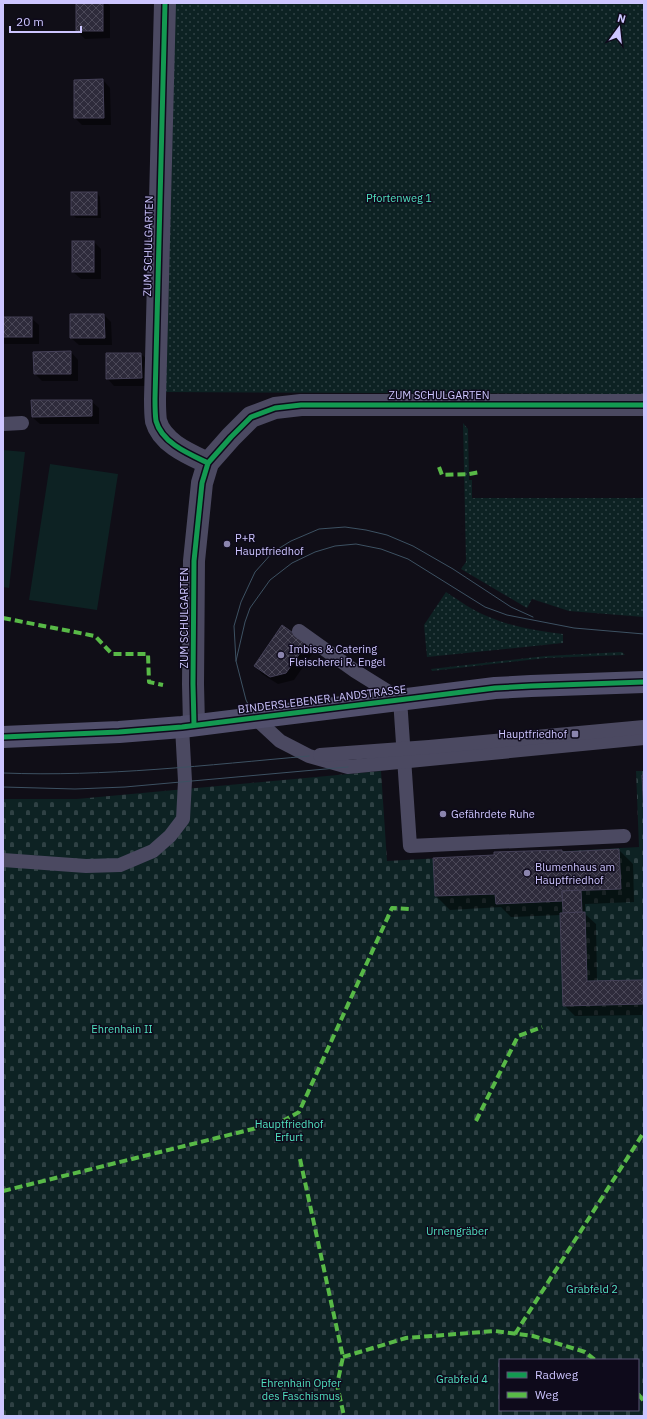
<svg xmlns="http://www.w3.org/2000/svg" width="647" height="1419" font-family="'IBM Plex Sans',sans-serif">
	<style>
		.green { fill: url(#green-dots) }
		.cemetery { fill: url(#cemetery-stones); fill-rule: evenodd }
		.pitch { fill: #0d2223 }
		.shadow { fill: #0007 }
		.building { fill: url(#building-cross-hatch); stroke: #444057 }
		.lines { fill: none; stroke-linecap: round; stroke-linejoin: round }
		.lane { stroke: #4b4961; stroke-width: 14 }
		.street { stroke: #4b4961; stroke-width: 22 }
		.secondary { stroke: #514f6c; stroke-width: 22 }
		.tram { stroke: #3d5162; stroke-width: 1 }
		.quiet { stroke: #58b947; stroke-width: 4; stroke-dasharray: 8 4; stroke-linecap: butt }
		.cycleway-casing { stroke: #0e0a1b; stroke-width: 8 }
		.cycleway { stroke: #139951; stroke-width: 5 }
		.poi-dot { fill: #8b85ae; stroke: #0e0a1b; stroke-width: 1.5 }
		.labels { text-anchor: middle; stroke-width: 3; stroke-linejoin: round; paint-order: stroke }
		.park-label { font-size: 11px; fill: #50e0bf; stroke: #0e0a1b }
		.street-label { font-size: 11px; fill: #cdc5ff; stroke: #0e0a1b }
		.poi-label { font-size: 11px; fill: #cdc5ff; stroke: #0e0a1b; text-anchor: start }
	</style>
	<defs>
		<pattern id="green-dots" width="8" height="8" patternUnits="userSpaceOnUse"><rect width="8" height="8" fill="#0d2223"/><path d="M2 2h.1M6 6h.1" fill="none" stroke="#2f4144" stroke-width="1.8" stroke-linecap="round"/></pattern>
		<pattern id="cemetery-stones" width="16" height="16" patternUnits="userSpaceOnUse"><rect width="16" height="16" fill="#0d2223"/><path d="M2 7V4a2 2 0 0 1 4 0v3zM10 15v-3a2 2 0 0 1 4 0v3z" fill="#2f4144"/></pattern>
		<pattern id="building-cross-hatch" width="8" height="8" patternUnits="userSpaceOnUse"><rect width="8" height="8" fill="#2e2b3b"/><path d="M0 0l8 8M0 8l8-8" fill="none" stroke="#4b4858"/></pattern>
	</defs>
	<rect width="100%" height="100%" fill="#100e17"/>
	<g class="green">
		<polygon points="174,3 644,3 644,394 164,392"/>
		<polygon points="463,423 468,429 469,480 472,480 472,498 644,498 644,617 569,611 532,599 527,608 461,569 466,562"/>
		<path d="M 446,592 C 460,601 473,611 489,617 C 512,627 538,631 563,634 L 563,643 L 427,657 L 424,625 Z"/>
		<polygon points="622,652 625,655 546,658 432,671 431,669 546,656"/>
	</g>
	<path class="cemetery" d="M 381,771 L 387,861 L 639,847 L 636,771 L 644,771 L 644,1416 L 3,1416 L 3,799 L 77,799 ZM 500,1360 L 638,1360 L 638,1410 L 500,1410 Z"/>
	<g class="pitch">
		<polygon points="3,450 25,452 9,588 3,587"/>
		<polygon points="50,464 118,474 97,610 29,600"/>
	</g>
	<g class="shadow">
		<polygon points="77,3 107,3 110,6 110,38 85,39 77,31"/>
		<polygon points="103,80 110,88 111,125 82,125 75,118"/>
		<polygon points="97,193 100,197 101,218 76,218 72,214"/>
		<polygon points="94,242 101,249 101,279 81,279 73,272"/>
		<polygon points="104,315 111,322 112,345 79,345 71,338"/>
		<polygon points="3,318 31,318 39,325 39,344 5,344 3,343"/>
		<polygon points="71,352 78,360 78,381 42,381 35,374"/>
		<polygon points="141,354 149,361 149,386 114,386 107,378"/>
		<polygon points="91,401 99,408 99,424 40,424 32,417"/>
		<polygon points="307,644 314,651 294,680 278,684 262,674 255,666"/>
		<polygon points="619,850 633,864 634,902 585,904 585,914 596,924 597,982 641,981 644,983 644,1015 575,1016 564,1005 561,915 511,917 501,907 450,910 436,896 434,859 561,851 563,853"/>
	</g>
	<g class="building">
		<rect x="76" y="3" width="27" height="28"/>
		<polygon points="103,79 104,118 74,118 74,80"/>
		<rect x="71" y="192" width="26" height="23"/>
		<rect x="72" y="241" width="22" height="31"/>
		<polygon points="70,314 104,314 105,338 70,338"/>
		<rect x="3" y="317" width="29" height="20"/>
		<polygon points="71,351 71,374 34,374 33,352"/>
		<polygon points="106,353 141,353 142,378 106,379"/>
		<polygon points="31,400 92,400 92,416 32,417"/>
		<polygon points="282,625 307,643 286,673 270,677 254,666"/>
		<polygon points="642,775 644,775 644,818"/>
		<polygon points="619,849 621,889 562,891 563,901 496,904 495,894 435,896 433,858 494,855 494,852 562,850 562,852"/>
		<polygon points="581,890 582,912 563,913 562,891"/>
		<polygon points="585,912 587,981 642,980 643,1004 563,1006 560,913"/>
	</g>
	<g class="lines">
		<g class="lane">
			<polyline points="3,424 22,423"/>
			<polyline points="299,631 355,671 400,699 410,846 624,836"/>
			<polyline points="255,718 280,741 309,756 348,767 644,738"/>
			<polyline points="320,755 429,747 644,727"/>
			<polyline points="3,860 86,866 120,865 153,851 170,836 183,819 185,781 182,727"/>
		</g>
		<g class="street">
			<path d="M 165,3 L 155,399 C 155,406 155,414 156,421 C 162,443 189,454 208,463"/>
			<polyline points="194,725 193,684 194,561 202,483 208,463 231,437 251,417 275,408 301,405 644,405"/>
		</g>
		<polyline class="secondary" points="3,737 119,732 182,727 495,688 531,686 644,682"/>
		<g class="tram">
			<polyline points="236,661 245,622 250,608 270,580 292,563 315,552 335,546 356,544 381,549 408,559 485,607 507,615 574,628 644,634"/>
			<polyline points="255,718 246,700 236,661 234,626 241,602 255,572 273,552 291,541 319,529 345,527 366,530 387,535 413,546 453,569 511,607 533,617"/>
			<path d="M 3,773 C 105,777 207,765 309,756"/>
			<polyline points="3,787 75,789 125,787 348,767"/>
		</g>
		<g class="quiet">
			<polyline points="439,467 442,475 469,474 480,472"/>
			<polyline points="3,618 95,636 112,654 148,654 149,682 163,685"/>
			<polyline points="476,1121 518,1036 542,1027"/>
			<polyline points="300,1159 343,1357 337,1385 344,1416"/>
			<polyline points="3,1191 281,1122 299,1112 392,908 409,909"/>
			<polyline points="515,1334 644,1132"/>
			<polyline points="343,1357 406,1338 495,1331 533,1336 585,1352 595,1360"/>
			<polyline points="638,1394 644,1401"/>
		</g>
		<defs>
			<g id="cycleway">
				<path d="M 165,3 L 155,399 C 155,406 155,414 156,421 C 162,443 189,454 208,463"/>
				<polyline points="194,725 193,684 194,561 202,483 208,463 231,437 251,417 275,408 301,405 644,405"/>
				<polyline points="3,737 119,732 182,727 495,688 531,686 644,682"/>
			</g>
		</defs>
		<use href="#cycleway" class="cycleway-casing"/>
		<use href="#cycleway" class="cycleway"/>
	</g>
	<g class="poi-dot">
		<circle cx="227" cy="544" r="4"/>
		<circle cx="281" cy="655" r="4"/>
		<rect x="571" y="730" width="8" height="8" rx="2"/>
		<circle cx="443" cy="814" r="4"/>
		<circle cx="527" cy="873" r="4"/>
	</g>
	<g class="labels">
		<g class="park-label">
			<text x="399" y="202">Pfortenweg 1</text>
			<text x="122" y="1033">Ehrenhain II</text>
			<text x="289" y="1128">Hauptfriedhof<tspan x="289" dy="13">Erfurt</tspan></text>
			<text x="457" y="1235">Urnengräber</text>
			<text x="592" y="1293">Grabfeld 2</text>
			<text x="462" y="1383">Grabfeld 4</text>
			<text x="301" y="1387">Ehrenhain Opfer<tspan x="301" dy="13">des Faschismus</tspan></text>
		</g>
		<g class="street-label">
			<text transform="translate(148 246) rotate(-89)" y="4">ZUM SCHULGARTEN</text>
			<text x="439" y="399">ZUM SCHULGARTEN</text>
			<text transform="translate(184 618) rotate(-90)" y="4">ZUM SCHULGARTEN</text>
			<text transform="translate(322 699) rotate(-7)" y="4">BINDERSLEBENER LANDSTRASSE</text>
		</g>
		<g class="poi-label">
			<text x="235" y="542">P+R<tspan x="235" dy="13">Hauptfriedhof</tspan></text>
			<text x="289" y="653">Imbiss &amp; Catering<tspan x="289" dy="13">Fleischerei R. Engel</tspan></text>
			<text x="567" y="738" text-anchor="end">Hauptfriedhof</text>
			<text x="451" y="818">Gefährdete Ruhe</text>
			<text x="535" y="871">Blumenhaus am<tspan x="535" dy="13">Hauptfriedhof</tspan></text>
		</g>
	</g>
	<rect width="647" height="1419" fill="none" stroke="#cdc5ff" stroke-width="8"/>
	<rect x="499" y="1359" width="140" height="52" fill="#0e0a1b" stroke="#5a5576"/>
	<rect x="507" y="1372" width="20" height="6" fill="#139951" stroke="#5a5576"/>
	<text x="535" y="1379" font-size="12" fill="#cdc5ff">Radweg</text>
	<rect x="507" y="1392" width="20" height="6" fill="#58b947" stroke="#5a5576"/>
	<text x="535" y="1399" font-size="12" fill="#cdc5ff">Weg</text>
	<g transform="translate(619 28) rotate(15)" stroke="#0e0a1b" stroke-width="3" paint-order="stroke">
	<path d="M0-3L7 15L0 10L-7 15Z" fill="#cdc5ff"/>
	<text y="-6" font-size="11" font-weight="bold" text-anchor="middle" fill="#cdc5ff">N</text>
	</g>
	<path d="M10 26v6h71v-6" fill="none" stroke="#cdc5ff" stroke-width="2"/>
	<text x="16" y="26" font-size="12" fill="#cdc5ff" stroke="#0e0a1b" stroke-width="3" paint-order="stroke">20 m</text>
</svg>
